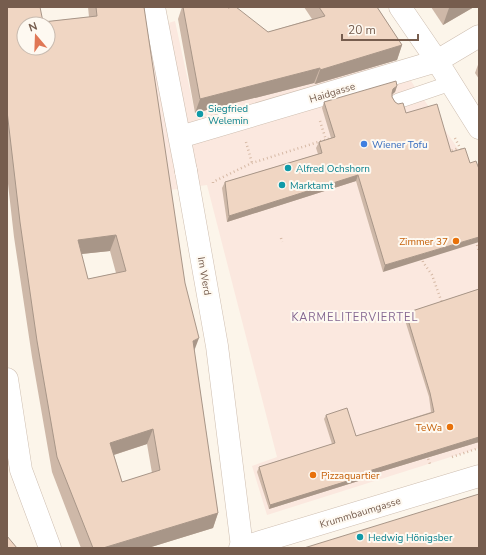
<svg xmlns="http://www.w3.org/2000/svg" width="486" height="555" font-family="'Nunito Sans',sans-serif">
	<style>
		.commercial { fill: #fbe8df }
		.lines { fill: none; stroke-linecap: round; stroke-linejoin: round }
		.service-casing { stroke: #cebeb0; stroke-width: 16 }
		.pedestrian-casing { stroke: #cebeb0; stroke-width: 23 }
		.minor-casing { stroke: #cebeb0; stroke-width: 23 }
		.path { stroke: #d6b9a5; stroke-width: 2.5; stroke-dasharray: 1 3; stroke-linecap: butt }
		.service { stroke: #fff; stroke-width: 15 }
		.pedestrian { stroke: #fff; stroke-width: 22 }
		.minor { stroke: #fff; stroke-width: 22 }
		.wall { fill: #ceb8a8; fill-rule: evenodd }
		.shaded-wall { fill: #a89688 }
		.building { fill: #f0d6c3; stroke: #a89688; fill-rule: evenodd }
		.culture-dot { fill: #0f9aa8; stroke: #fef9f1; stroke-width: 1.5 }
		.shop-dot { fill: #3f7fe0; stroke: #fef9f1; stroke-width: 1.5 }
		.food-dot { fill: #e8710a; stroke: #fef9f1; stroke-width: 1.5 }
		.labels { text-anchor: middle; stroke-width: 4; stroke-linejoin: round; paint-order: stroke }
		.street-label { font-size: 10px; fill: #765d4e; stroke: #fef9f1 }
		.culture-label { font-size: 10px; fill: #0d838f; stroke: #fef9f1; text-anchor: start }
		.shop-label { font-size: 10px; fill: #366cbe; stroke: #fef9f1; text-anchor: start }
		.food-label { font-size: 10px; fill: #c56008; stroke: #fef9f1; text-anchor: end }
		.neighbourhood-label { font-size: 11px; letter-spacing: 1px; fill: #846691; stroke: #fef9f1 }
	</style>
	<rect width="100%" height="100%" fill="#fcf5ea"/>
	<polygon class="commercial" points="175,21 195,113 397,61 479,179 479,448 267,515 252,466 277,457 207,185 170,190 143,31"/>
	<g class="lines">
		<defs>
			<polyline id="service" points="398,101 451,83"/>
			<g id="pedestrian">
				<polyline points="154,7 186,171"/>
				<polyline points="180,137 437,61"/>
			</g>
			<g id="minor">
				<polyline points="400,7 437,61 479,128"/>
				<polyline points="437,61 479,36"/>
				<polyline points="186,171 217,346 242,547"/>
				<polyline points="7,379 21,470 50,548"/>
				<polyline points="240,548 479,476"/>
			</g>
		</defs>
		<use href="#service" class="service-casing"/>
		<use href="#pedestrian" class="pedestrian-casing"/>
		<use href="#minor" class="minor-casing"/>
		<g class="path">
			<polyline points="320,121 326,140"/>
			<polyline points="455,138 462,152"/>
			<polyline points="246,142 252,163"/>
			<polyline points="448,152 459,148"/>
			<polyline points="213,183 213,182 252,163 334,137"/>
			<polyline points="281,238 282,242"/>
			<polyline points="476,241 479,252"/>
			<polyline points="422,257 423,262 432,275 442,303"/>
			<polyline points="427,455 430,464"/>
			<polyline points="452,457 479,448"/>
			<polyline points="371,472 374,483"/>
		</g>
		<use href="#service" class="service"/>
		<use href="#pedestrian" class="pedestrian"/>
		<use href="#minor" class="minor"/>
	</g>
	<g class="wall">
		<path d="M 7,7 L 43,22 L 89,17 L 88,7 L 144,7 L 218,513 L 213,528 L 148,548 L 81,548 L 52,472 L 32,357 L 14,237 L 7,175 ZM 110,251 L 116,273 L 88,279 L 81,254 ZM 147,444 L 152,473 L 122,482 L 114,455 Z"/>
		<polygon points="182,7 227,7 228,8 268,32 312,19 304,7 377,7 402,45 397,60 315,84 314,83 195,113 178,19"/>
		<polygon points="431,7 474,7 443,25"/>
		<polygon points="479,62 479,79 475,73"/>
		<polygon points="397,86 395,92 392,95 392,97 395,102 406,113 451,152 383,272 356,181 227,222 222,188 225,182 318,154 316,148 319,142 331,138 322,108 324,102"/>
		<polygon points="479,289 479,442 370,475 368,478 269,509 257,472 259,467 332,444 324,419 326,415 356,436 431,412 429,397 404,317 406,313"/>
	</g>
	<g class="shaded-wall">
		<polygon points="451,7 474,7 443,25 449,8"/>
		<polygon points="402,45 397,60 315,84 320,70"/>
		<polygon points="320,68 314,83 195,113 200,99"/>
		<polygon points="397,86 395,92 391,95 389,99 393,89"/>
		<polygon points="358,175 356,181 227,222 229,216"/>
		<polygon points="116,235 110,251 72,255 78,240"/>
		<polygon points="479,237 479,242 383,272 385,265"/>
		<polygon points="199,338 193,354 193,341"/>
		<polygon points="153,429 147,444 104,458 110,443"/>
		<polygon points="479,437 479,442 370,475 368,478 269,509 270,505 369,471"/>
		<polygon points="218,513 213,528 148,548 103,548"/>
	</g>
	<g class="building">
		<path d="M 7,7 L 40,7 L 43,22 L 97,16 L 96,7 L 144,7 L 185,283 L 199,338 L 193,341 L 218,513 L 103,548 L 93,548 L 57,457 L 37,341 L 20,222 L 7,111 ZM 24,24 L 48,24 L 48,48 L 24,48 ZM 116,235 L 126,271 L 88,279 L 78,240 ZM 153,429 L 160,470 L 122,482 L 110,443 Z"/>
		<polygon points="183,7 227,7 228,8 232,7 236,7 268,32 325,16 319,7 377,7 402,45 320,70 320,68 200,99"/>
		<polygon points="396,81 397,86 393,89 392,93 392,97 395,102 398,104 403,103 406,113 437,104 451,152 465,148 470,163 476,161 479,169 479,237 385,265 358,175 229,216 225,182 322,153 319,142 335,137 324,102"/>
		<polygon points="479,289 479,437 369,471 370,474 270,505 259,467 335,443 326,415 347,408 356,436 434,412 430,393 406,313"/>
		<polygon points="479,494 479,548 304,548"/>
		<polygon points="7,536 17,548 7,548"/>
	</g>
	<g class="culture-dot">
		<circle cx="200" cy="114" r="4"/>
		<circle cx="288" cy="168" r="4"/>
		<circle cx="282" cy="185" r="4"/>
		<circle cx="360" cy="537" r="4"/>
	</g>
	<circle class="shop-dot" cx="364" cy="144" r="4"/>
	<g class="food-dot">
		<circle cx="456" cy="241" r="4"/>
		<circle cx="450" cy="427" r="4"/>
		<circle cx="313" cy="475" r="4"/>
	</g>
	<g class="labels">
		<g class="street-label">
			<text transform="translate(332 92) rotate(-17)" y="4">Haidgasse</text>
			<text transform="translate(205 276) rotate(80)" y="4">Im Werd</text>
			<text transform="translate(360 512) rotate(-17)" y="4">Krummbaumgasse</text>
		</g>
		<g class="culture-label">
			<text x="208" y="112">Siegfried<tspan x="208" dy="12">Welemin</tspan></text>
			<text x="296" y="172">Alfred Ochshorn</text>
			<text x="290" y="189">Marktamt</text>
			<text x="368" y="541">Hedwig Hönigsber</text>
		</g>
		<g class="shop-label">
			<text x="372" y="148">Wiener Tofu</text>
		</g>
		<g class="food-label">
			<text x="448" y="245">Zimmer 37</text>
			<text x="442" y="431">TeWa</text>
			<text x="321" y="479" text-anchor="start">Pizzaquartier</text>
		</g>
		<g class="neighbourhood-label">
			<text x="355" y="321">KARMELITERVIERTEL</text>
		</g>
	</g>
	<rect width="486" height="555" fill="none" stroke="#765d4e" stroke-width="16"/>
	<g transform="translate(36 36) rotate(341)"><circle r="19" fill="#fef9f1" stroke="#c8bbb0"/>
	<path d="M0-3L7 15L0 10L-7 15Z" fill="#e07755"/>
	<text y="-6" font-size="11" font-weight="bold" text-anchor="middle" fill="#765d4e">N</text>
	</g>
	<path d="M342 34v6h76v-6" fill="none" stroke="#765d4e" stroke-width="2"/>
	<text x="348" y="34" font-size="12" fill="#765d4e" stroke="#fef9f1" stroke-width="3" paint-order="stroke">20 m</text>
</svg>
